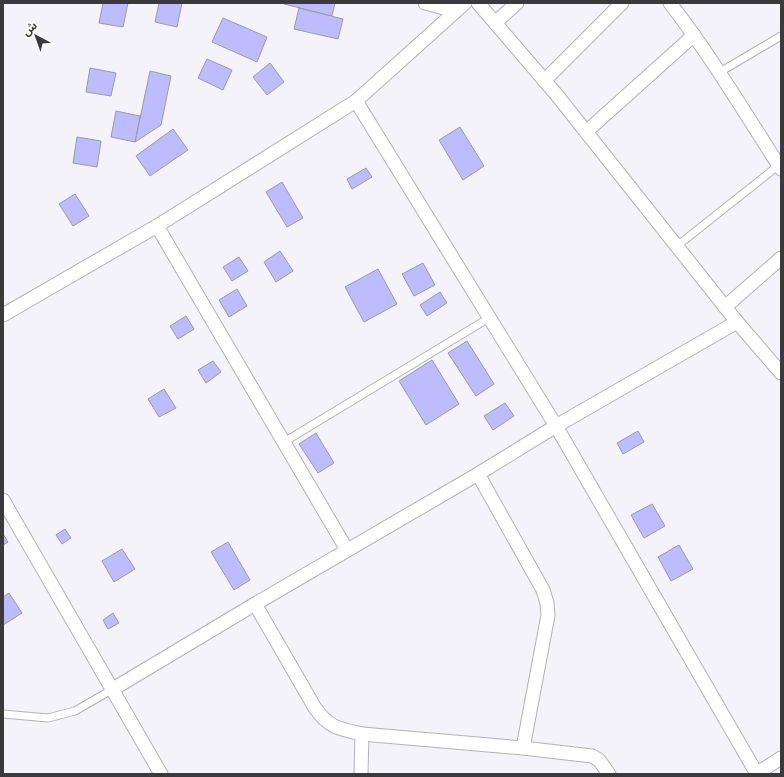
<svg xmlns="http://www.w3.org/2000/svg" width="784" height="777" font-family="'DM Sans','Noto Sans Arabic',sans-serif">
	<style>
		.building { fill: #bebcfe; stroke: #9b9ba1 }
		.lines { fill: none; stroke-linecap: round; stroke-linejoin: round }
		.lane-casing { stroke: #b2b2b7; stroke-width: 9 }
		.street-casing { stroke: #b2b2b7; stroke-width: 15 }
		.lane { stroke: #fff; stroke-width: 7 }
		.street { stroke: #fff; stroke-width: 13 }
	</style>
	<rect width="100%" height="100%" fill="#f3f3f9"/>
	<g class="building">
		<polygon points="103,3 128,3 123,27 99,23"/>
		<polygon points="159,3 182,3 177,27 155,22"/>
		<polygon points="284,3 335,3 332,16 284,4"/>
		<polygon points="299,8 343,19 338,39 294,29"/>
		<polygon points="223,18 267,37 257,62 212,42"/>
		<polygon points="207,59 232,70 223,90 198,78"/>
		<polygon points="270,63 284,82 267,95 253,77"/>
		<polygon points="90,68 116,73 111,96 86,92"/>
		<polygon points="150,71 171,76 161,125 135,142"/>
		<polygon points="116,111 140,116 135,142 111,137"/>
		<polygon points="460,127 484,166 463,180 439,140"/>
		<polygon points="173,129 188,150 150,176 136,156"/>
		<polygon points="77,137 101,141 97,167 73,163"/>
		<polygon points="366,168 372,177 352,189 347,179"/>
		<polygon points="282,182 303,218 287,227 266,192"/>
		<polygon points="75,194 89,216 73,226 59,204"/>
		<polygon points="280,251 293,271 276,282 264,262"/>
		<polygon points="239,257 248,271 232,281 223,267"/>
		<polygon points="423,263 435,285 414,296 402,274"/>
		<polygon points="378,269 397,304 364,322 345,287"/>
		<polygon points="237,289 247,306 229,317 219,300"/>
		<polygon points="440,292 447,303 427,316 420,305"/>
		<polygon points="186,316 194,329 178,339 170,326"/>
		<polygon points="467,341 494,384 476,396 448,353"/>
		<polygon points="432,360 459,404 426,425 399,381"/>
		<polygon points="213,361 221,372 206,383 198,370"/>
		<polygon points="164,389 176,408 159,417 148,399"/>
		<polygon points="505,403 514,416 493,430 484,416"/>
		<polygon points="638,431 644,442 623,454 617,443"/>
		<polygon points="316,433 334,463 318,473 299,444"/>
		<polygon points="652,504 665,526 644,538 631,515"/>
		<polygon points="65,529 71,538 62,544 56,535"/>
		<polygon points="3,534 8,542 3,545"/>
		<polygon points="228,542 250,580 234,590 211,552"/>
		<polygon points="679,545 693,569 671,581 658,557"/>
		<polygon points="122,549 135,569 114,582 102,561"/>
		<polygon points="9,593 22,613 3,625 3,597"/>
		<polygon points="113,613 119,623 108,629 103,620"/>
	</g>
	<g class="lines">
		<defs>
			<g id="lane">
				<polyline points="720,72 781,36"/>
				<polyline points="677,246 779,165"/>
				<polyline points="284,442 489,318"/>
				<polyline points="3,714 48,718 75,711 113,689"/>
			</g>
			<g id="street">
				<polyline points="425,3 456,11"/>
				<polyline points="478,3 556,94 737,322 781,373"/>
				<path d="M 670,3 C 711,56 745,113 781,169"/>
				<polyline points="495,23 517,3"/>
				<polyline points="544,81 622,3"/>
				<polyline points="356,101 556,426 757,774"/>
				<polyline points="586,132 694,35"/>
				<polyline points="157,226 347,550"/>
				<polyline points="725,307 781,258"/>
				<polyline points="3,315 157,226 356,101 465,3"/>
				<polyline points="478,474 543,590 547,603 548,615 523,748"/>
				<polyline points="3,500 161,774"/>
				<path d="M 255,604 L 315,708 C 329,728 340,729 362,734 L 523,748 L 592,756 L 599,760 L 609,774"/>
				<polyline points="113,689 255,604 478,474 556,426 737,322"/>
				<polyline points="361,774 362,734"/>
				<polyline points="756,774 781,758"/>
			</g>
		</defs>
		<use href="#lane" class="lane-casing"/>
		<use href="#street" class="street-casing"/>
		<use href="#lane" class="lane"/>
		<use href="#street" class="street"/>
	</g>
	<rect width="784" height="777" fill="none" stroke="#3a3a3d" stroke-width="8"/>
	<g transform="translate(36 36) rotate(319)" stroke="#ffffff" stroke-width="3" paint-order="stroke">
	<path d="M0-3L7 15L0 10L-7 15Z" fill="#3a3a3d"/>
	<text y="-6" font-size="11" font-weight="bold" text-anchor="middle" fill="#3a3a3d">ش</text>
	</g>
</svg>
